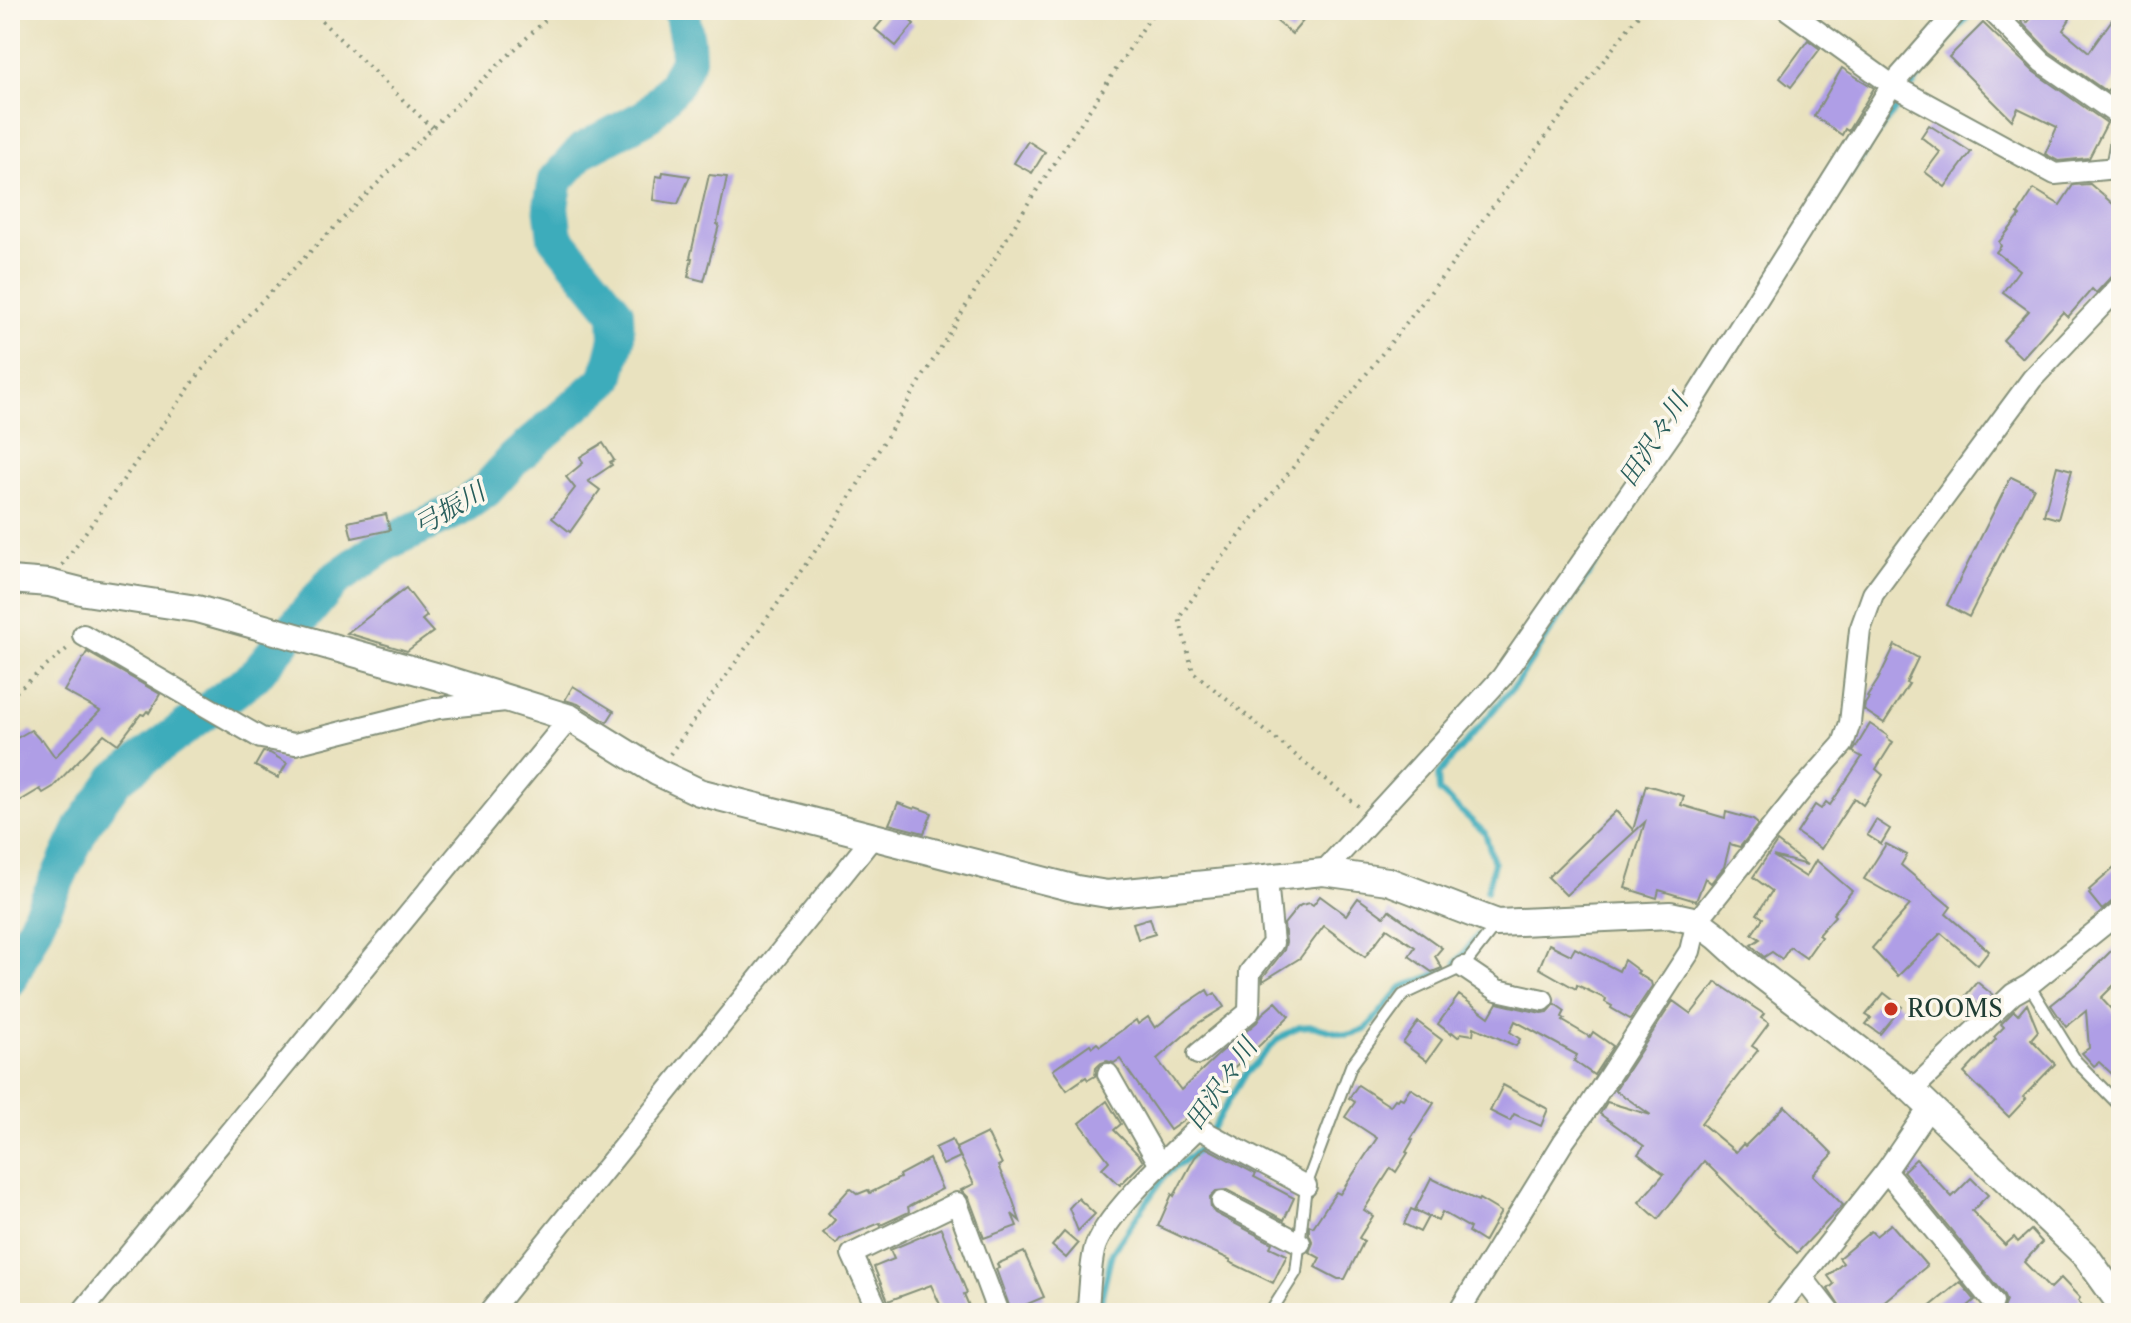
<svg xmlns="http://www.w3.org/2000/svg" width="2131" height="1323" font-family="'Libre Caslon Text','Noto Serif JP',serif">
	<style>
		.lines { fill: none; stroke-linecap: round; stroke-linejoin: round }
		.stream { stroke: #3dacbb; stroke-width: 6 }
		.river { stroke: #3dacbb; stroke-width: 36 }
		.building { fill: #af9ee6 }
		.service-casing { stroke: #84907a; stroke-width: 14 }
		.minor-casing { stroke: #84907a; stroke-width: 24 }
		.tertiary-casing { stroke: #84907a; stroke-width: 30 }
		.path { stroke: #84907a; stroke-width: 4; stroke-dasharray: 2 6; stroke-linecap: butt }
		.service { stroke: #fff; stroke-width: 10 }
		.minor { stroke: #fff; stroke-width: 20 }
		.tertiary { stroke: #fff; stroke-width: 26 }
		.poi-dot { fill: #c8321e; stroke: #fbf7ec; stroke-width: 3 }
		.labels { text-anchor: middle; stroke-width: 7; stroke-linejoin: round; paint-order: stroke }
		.poi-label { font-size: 24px; fill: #1f3d34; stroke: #fbf7ec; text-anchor: start }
		.water-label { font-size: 26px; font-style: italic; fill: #285e5c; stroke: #fbf7ec }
	</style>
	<rect width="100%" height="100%" fill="#fbf7ec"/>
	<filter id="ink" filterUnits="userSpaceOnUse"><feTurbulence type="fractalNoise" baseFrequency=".0125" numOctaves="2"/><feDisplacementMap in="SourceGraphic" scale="16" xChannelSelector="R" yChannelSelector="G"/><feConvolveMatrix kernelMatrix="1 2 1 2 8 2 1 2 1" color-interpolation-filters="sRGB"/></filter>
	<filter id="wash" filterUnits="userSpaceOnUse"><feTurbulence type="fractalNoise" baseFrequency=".006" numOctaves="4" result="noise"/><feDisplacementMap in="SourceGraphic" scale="32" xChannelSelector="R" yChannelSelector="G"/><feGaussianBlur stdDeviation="1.8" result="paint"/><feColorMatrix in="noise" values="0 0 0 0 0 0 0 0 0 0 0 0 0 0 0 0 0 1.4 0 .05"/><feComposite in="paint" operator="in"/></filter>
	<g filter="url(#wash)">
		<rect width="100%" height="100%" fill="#e9e2bf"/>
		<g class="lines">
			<g class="stream">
				<path d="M 1770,298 C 1834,199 1896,98 1974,10"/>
				<polyline points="1487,891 1494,863 1485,833 1439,791 1438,775 1516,684 1639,498"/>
				<polyline points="1456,963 1478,935"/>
				<polyline points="1096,1313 1100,1304 1112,1253 1165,1175 1200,1149 1244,1076 1278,1039 1299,1027 1312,1026 1347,1035 1365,1030 1402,987 1447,970"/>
			</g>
			<polyline class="river" points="10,979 83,825 116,779 254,676 333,581 388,542 457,510 486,490 515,458 607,378 617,339 616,312 555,237 551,206 556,180 583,150 647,116 675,85 688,59 687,41 681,10"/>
		</g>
		<g id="blocks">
			<g class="building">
				<polygon points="891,10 897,10 914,24 896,46 875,29"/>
				<polygon points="1282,10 1291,10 1303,21 1292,34 1274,19"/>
				<polygon points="2038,10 2060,10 2070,19 2063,30 2089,52 2119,10 2121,10 2121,72 2107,92 2050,52 2021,22 2023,19 2027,23"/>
				<polygon points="1983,23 2034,72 2107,123 2089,158 2058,161 2045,154 2057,127 2018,108 2012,120 1949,57"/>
				<polygon points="1808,40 1820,49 1791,87 1780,78"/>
				<polygon points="1842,68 1874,88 1848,131 1845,129 1842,135 1814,116"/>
				<polygon points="1929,125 1971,152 1945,187 1925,172 1940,152 1921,137"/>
				<polygon points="1028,141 1045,152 1032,173 1014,163"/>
				<polygon points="663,172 690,176 678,204 653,200 656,176 662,177"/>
				<polygon points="709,175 727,177 717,224 719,225 704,281 688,277 692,258 690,258"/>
				<polygon points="2090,184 2121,211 2121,266 2096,293 2092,289 2068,317 2063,312 2022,358 2003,340 2029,311 2003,292 2019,270 1996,252 2001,246 1999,242 2020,216 2018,214 2034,189 2060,205 2073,185"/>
				<polygon points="603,443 614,460 610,462 612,465 588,481 600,490 570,532 552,518 575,488 566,477 583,463 580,457"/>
				<polygon points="2057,466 2072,470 2058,519 2044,515"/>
				<polygon points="2011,477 2034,488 1969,617 1947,605"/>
				<polygon points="386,514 390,530 352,538 348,522"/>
				<polygon points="406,588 427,616 422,620 433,632 407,651 347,633"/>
				<polygon points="1895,645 1918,658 1906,683 1909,684 1884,723 1864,710 1865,704 1869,698 1867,697 1878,680"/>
				<polygon points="87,652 160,694 149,713 147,711 144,715 141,714 118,744 104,734 53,787 43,793 40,789 10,807 10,742 31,730 40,740 42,739 55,757 100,711 64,691"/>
				<polygon points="573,686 614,711 607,722 578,704 565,700"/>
				<polygon points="1870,724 1888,736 1887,738 1893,742 1876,769 1883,775 1863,805 1854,798 1821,849 1797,833 1815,805 1821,809 1826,802 1830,805 1862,757 1853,752"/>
				<polygon points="263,752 270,753 287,763 278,778 255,766"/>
				<polygon points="1646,785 1684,796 1681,805 1725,818 1726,812 1737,815 1753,820 1757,823 1757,826 1740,847 1730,844 1724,867 1711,883 1705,878 1696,901 1659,890 1657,898 1625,888 1645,822 1566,895 1548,877 1616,811 1633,830"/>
				<polygon points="898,803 914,809 915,807 932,813 924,833 889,824"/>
				<polygon points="1876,820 1890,829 1881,844 1867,835"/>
				<polygon points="1777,842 1807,865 1773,856 1806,877 1816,860 1852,891 1833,914 1835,916 1818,935 1821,937 1806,958 1790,947 1782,959 1772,952 1764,957 1751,945 1760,939 1752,934 1763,918 1757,914 1772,891 1753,877"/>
				<polygon points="1886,844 1907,855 1901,865 1951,907 1946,914 1989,951 1978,965 1941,933 1898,976 1876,953 1872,948 1910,905 1864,879"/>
				<polygon points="2121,862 2121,898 2114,900 2102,910 2089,894 2091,892 2089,890"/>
				<polygon points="1320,896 1346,915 1358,898 1384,917 1389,910 1442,948 1435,956 1442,968 1432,972 1409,956 1415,947 1387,928 1365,957 1324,926 1300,958 1263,981 1263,977 1284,950 1286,942 1284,924 1297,908 1301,905 1310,903 1313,905"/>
				<polygon points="1150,918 1155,934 1138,939 1133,923"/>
				<polygon points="2121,941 2121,978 2101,998 2121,1020 2121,1082 2099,1062 2094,1066 2082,1053 2089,1048 2086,1011 2066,1027 2051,1005 2082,980"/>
				<polygon points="1549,944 1571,955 1575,948 1619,971 1624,960 1639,971 1637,973 1651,982 1652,986 1630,1019 1611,1008 1612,1006 1605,1002 1606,999 1577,985 1576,989 1539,968"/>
				<polygon points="1716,982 1764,1014 1761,1018 1769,1023 1752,1046 1758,1050 1701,1123 1736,1152 1743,1144 1745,1146 1785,1106 1833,1154 1813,1175 1843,1205 1797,1253 1704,1161 1658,1219 1639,1202 1664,1174 1638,1154 1644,1146 1600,1114 1607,1102 1651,1115 1615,1090 1673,1001 1691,1014"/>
				<polygon points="1977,982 1993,995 1981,1007 1966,995"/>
				<polygon points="1207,990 1210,996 1215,993 1224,1007 1197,1024 1157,1059 1181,1090 1220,1053 1257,1022 1262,1014 1276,1002 1289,1016 1261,1044 1223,1077 1225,1080 1214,1092 1216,1093 1197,1111 1170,1130 1120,1059 1114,1063 1107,1061 1101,1063 1096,1068 1095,1076 1088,1080 1086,1077 1067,1090 1053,1070 1090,1044 1092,1047 1097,1043 1100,1046 1136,1020 1138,1024 1148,1017 1155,1028 1177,1010"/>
				<polygon points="1884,993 1902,1007 1880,1034 1866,1024 1871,1018 1866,1015"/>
				<polygon points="1459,995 1489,1017 1497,1003 1541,1013 1548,1012 1555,1004 1565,1011 1562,1017 1565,1019 1563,1021 1590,1037 1593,1032 1613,1046 1594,1075 1574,1061 1577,1055 1515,1021 1510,1032 1520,1039 1516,1046 1474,1027 1473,1035 1461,1033 1458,1037 1452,1032 1451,1034 1438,1024"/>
				<polygon points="2027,1004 2038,1031 2031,1039 2055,1064 2023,1097 2026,1099 2009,1117 1964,1073 1996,1039 1994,1037 2004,1027 2001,1024 2014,1011 2018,1015"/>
				<polygon points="1418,1022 1442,1040 1427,1061 1403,1043"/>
				<polygon points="1358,1085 1390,1106 1395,1099 1397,1100 1399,1097 1403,1099 1410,1088 1434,1103 1411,1139 1413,1140 1406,1152 1408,1153 1396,1172 1391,1168 1364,1210 1373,1216 1359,1238 1364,1241 1345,1279 1338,1279 1315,1267 1320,1258 1309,1252 1313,1243 1309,1234 1309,1225 1313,1227 1336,1192 1340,1194 1377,1138 1345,1117 1355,1102 1349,1098"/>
				<polygon points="1503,1085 1548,1109 1541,1126 1514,1114 1510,1121 1490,1111"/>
				<polygon points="1107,1101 1121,1124 1114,1130 1139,1155 1143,1162 1120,1185 1102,1168 1109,1161 1080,1123"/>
				<polygon points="987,1133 1002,1164 998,1166 1011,1195 1020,1221 1012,1214 1017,1226 984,1238 969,1198 961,1190 974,1184 956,1148"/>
				<polygon points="952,1140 960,1157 943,1165 935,1148"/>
				<polygon points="1205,1147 1256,1174 1254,1177 1294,1198 1284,1220 1227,1190 1216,1191 1210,1197 1211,1208 1215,1213 1272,1243 1270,1247 1287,1255 1273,1283 1230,1262 1231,1260 1158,1226 1172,1194 1174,1196 1195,1157"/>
				<polygon points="929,1159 942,1189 908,1207 909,1212 881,1225 880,1223 840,1239 836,1244 823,1233 835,1220 828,1213 850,1188 858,1194 868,1190 870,1193 900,1178 899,1175"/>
				<polygon points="1916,1159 1952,1197 1971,1178 1988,1195 1972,1211 2005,1245 2014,1237 2018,1242 2031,1230 2042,1242 2024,1262 2050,1289 2061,1278 2080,1298 2078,1301 2088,1313 2001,1313 2006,1301 2003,1294 1903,1171"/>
				<polygon points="1431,1178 1478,1201 1479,1199 1501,1212 1484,1242 1468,1232 1470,1228 1442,1212 1438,1221 1415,1210"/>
				<polygon points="1078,1198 1095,1214 1078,1231 1069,1208"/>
				<polygon points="1411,1209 1428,1217 1420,1232 1404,1224"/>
				<polygon points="1891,1224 1927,1266 1870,1313 1844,1313 1828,1289 1834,1284 1828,1276 1843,1263 1839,1258 1871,1231 1876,1236"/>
				<polygon points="941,1228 967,1293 964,1294 972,1313 944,1313 931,1285 888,1301 874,1267 894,1259 890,1250"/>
				<polygon points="1064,1232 1078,1244 1066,1258 1052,1246"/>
				<polygon points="1024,1252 1044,1297 1011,1311 996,1269 999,1268 997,1264"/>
				<polygon points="1960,1282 1975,1300 1960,1313 1922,1313"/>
			</g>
		</g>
	</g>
	<g filter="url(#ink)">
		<use href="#blocks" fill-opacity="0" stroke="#84907a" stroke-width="2"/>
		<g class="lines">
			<defs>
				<g id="service">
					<polyline points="2029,985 2076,1061 2121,1107"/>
					<polyline points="1270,1313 1296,1272 1306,1186 1351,1066 1403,995 1463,967 1495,926"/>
				</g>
				<g id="minor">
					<polyline points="1788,10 1892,85 2055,174 2116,168 2121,170"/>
					<polyline points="1991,10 2042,62 2121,117"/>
					<polyline points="2116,168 2121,140"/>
					<polyline points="83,635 261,738 295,744 438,708 506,701"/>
					<polyline points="1323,872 1502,677 1689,408 1892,85 1958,10"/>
					<polyline points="1463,967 1497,990 1543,1000"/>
					<polyline points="1198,1054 1249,1012 1250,972 1273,943 1267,879"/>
					<polyline points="1108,1074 1160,1165"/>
					<polyline points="1912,1090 2013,994 2029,985 2121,911"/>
					<polyline points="1886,1171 1993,1302"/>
					<polyline points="1222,1202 1300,1243"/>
					<polyline points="1802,1277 1830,1313"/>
					<polyline points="81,1313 570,718"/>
					<polyline points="489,1313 873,837"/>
					<polyline points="879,1313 852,1254 957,1203 998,1313"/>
					<path d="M 1083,1313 L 1088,1307 C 1090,1288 1090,1269 1094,1251 C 1101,1219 1172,1153 1198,1128 L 1306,1186"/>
					<polyline points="1458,1313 1564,1141 1590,1105 1690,951 1697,921 1800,792 1843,744 1850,723 1860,630 1873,594 2032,379 2121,285"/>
					<polyline points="1774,1313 1886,1171 1929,1108"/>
				</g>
				<polyline id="tertiary" points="10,580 49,583 85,592 197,609 439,677 570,718 657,772 699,792 1077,889 1107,894 1323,872 1388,881 1497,923 1670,915 1697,921 1717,936 1751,967 1912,1090 2086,1256 2121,1305"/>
			</defs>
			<use href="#service" class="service-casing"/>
			<use href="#minor" class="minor-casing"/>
			<use href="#tertiary" class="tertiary-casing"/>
			<g class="path">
				<polyline points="310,10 432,128"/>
				<polyline points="62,565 202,370 251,312 432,128 556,10"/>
				<polyline points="10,697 69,647"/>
				<polyline points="670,754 831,529 1027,205 1155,10"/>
				<polyline points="1358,806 1193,672 1179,618 1211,572 1454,262 1484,218 1642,10"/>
			</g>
			<use href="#service" class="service"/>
			<use href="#minor" class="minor"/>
			<use href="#tertiary" class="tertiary"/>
		</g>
	</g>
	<circle class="poi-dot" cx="1891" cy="1009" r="8"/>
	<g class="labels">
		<g class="poi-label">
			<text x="1907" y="1017">ROOMS</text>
		</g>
		<g class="water-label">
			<text transform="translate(1653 440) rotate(-57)" y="9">田沢々川</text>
			<text transform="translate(449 509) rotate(-30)" y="9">弓振川</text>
			<text transform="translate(1221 1084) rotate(-55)" y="9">田沢々川</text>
		</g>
	</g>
	<rect width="2131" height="1323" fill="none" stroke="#fbf7ec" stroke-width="40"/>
</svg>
